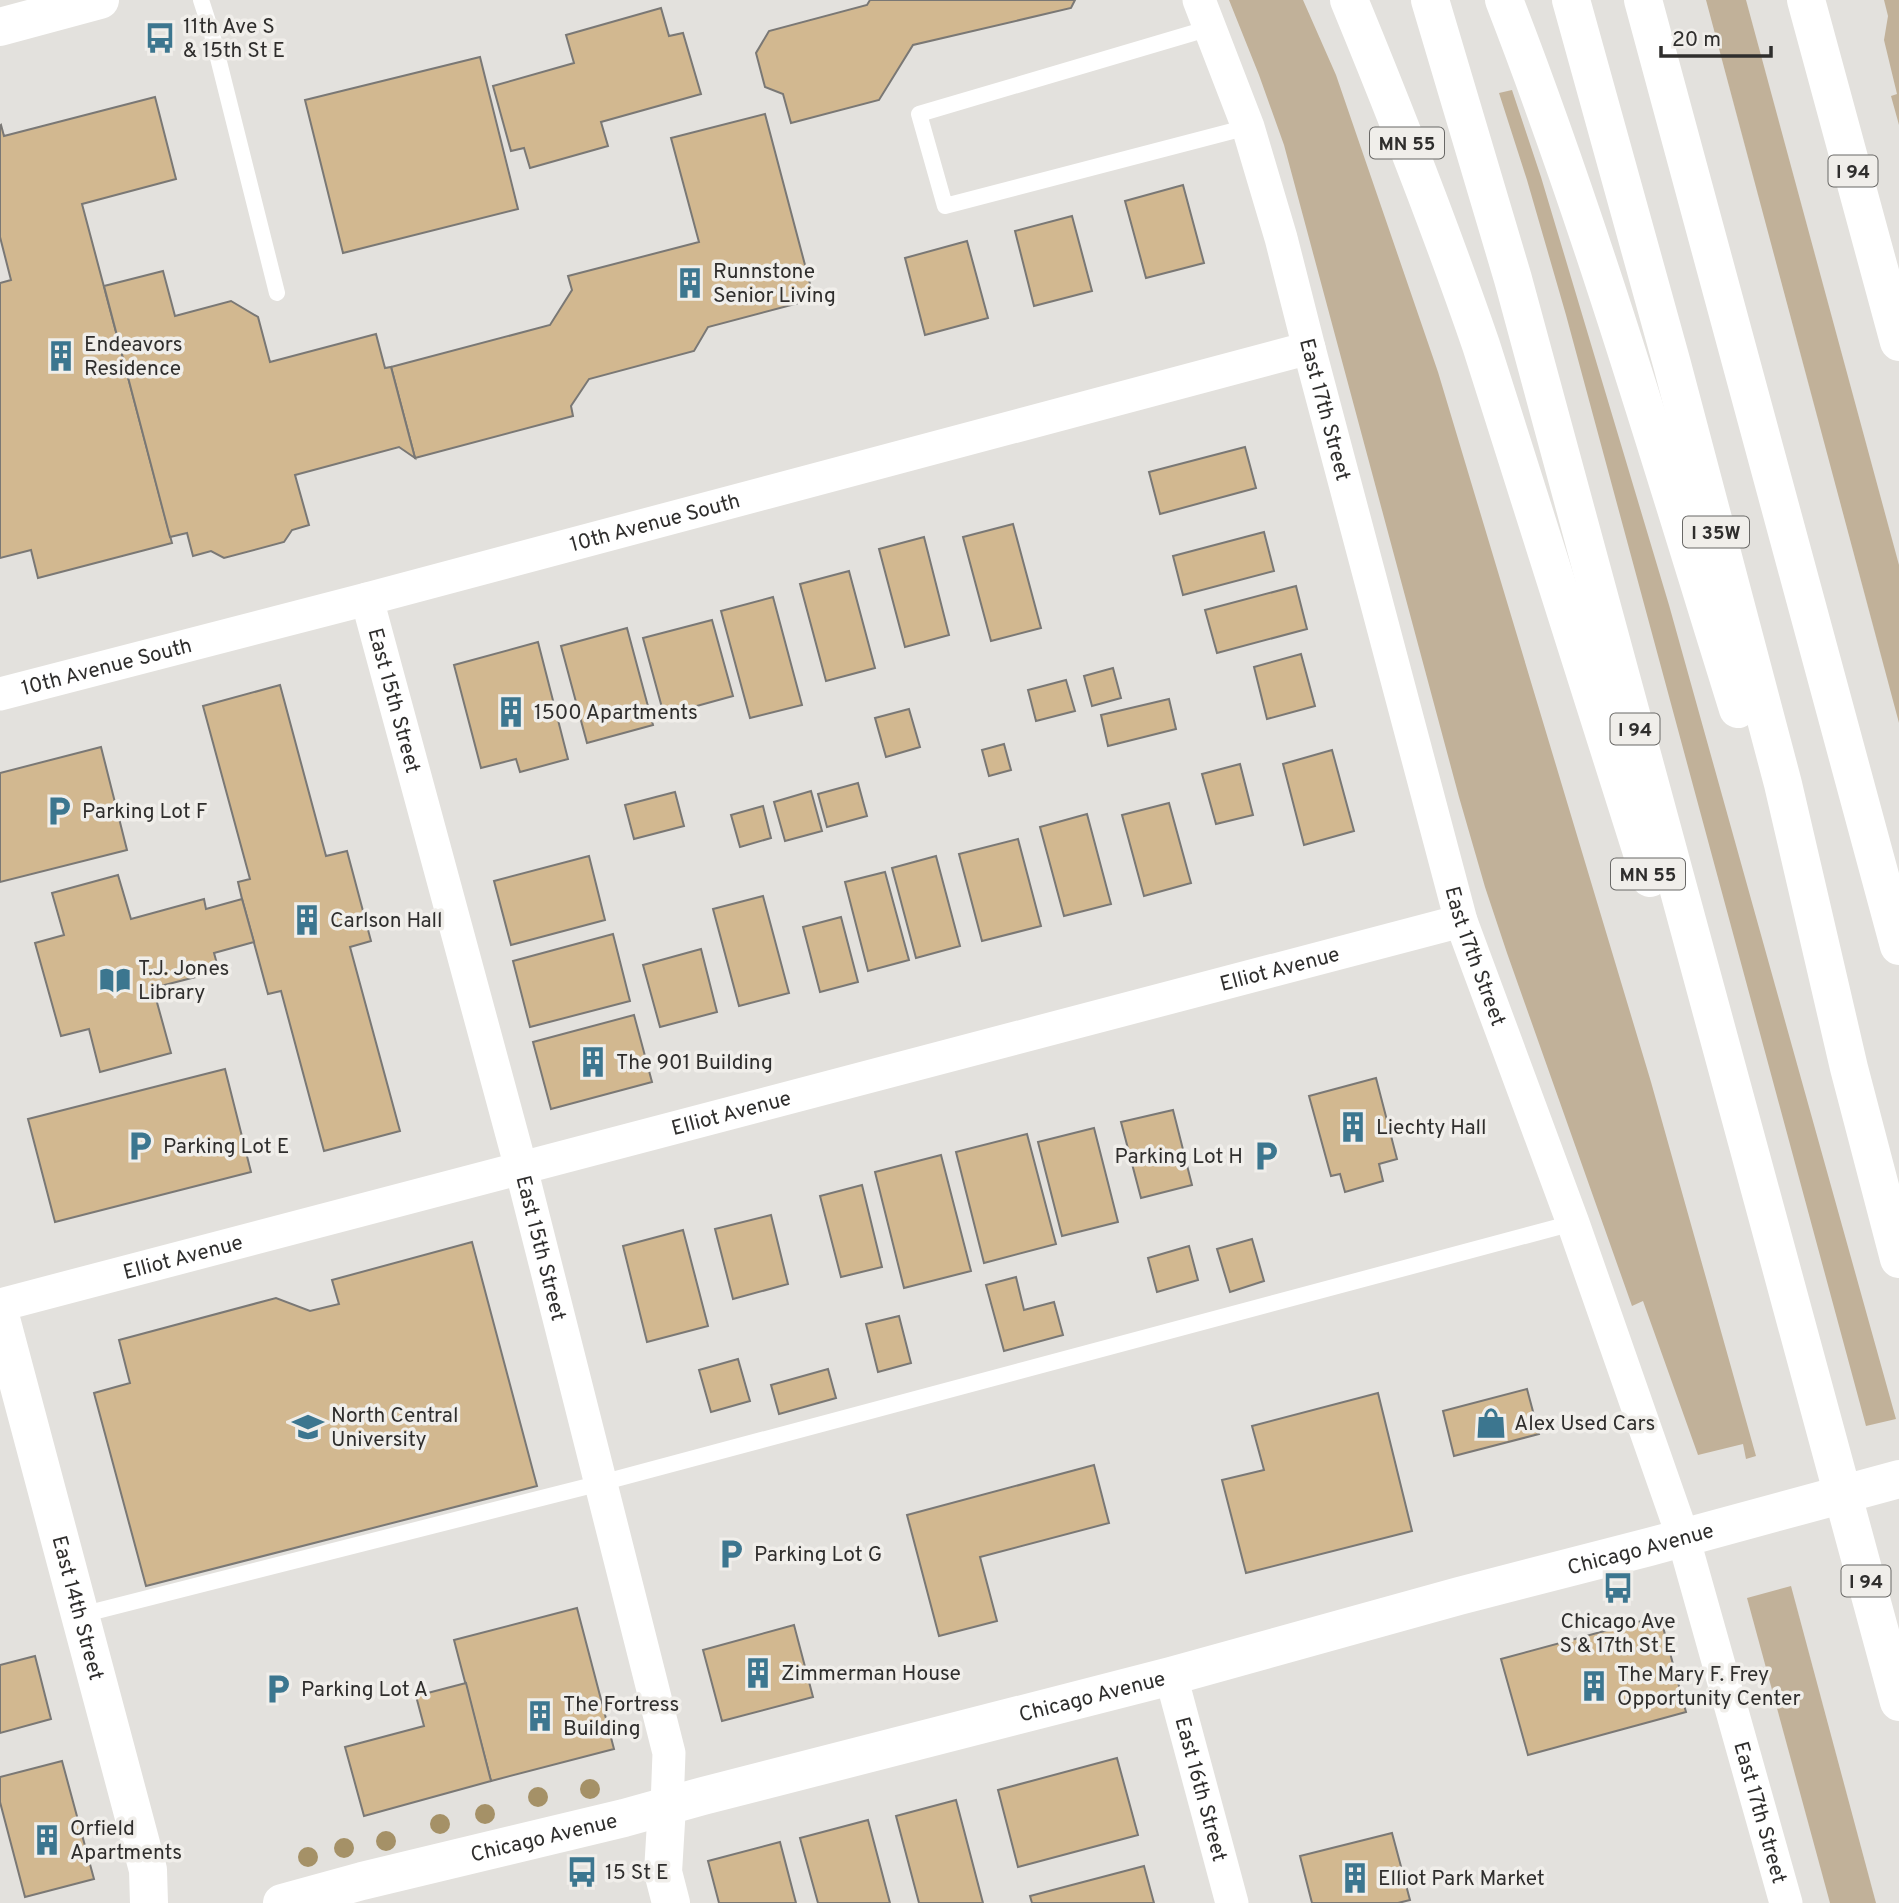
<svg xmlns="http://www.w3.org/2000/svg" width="1899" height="1903" font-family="Overpass,sans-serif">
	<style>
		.green { fill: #c1b199 }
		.building { fill: #d2b890; stroke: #7a7875; stroke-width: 2 }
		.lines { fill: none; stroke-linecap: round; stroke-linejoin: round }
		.lane { stroke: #fff; stroke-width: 16 }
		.street { stroke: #fff; stroke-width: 33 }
		.secondary { stroke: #fff; stroke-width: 38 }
		.highway { stroke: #fff; stroke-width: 38 }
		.tree { fill: #a59167 }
		.labels { text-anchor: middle; stroke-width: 7; stroke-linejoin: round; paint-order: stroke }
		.shield { fill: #f0eeea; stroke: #696866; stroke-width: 2 }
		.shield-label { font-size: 19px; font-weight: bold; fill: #2f2e2d }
		.poi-label { font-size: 21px; fill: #2f2e2d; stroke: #f0eeea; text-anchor: start }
		.street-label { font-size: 21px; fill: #2f2e2d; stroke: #f0eeea }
	</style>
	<rect width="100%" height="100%" fill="#e3e1dd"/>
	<g class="green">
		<polygon points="1229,0 1303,0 1336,75 1438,372 1651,1082 1756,1456 1746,1459 1743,1444 1698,1455 1643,1301 1632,1306 1507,953 1485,887 1459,797 1284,145 1259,75"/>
		<polygon points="1706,0 1746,0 1899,565 1899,723"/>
		<polygon points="1884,0 1899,0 1899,125 1891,96 1897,94 1884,40 1888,16"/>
		<polygon points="1512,90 1541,177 1669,605 1896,1419 1866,1426 1566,315 1527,180 1499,93"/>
		<polygon points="1791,1586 1876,1903 1830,1903 1747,1598"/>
	</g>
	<g class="building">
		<polygon points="870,0 1075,0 1071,8 913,45 879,100 791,123 783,94 765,87 756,53 769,31 867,5"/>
		<polygon points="661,8 669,36 683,33 701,94 601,122 608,146 530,168 524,148 511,151 493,86 574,63 566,35"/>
		<polygon points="480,57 518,209 343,253 305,100"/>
		<polygon points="155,97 176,179 82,204 172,543 38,578 31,550 0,558 0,283 11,280 0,237 0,126 1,125 4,136"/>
		<polygon points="765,114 814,299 708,327 694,351 589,379 571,406 573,416 415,458 391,367 550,325 572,290 568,276 699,242 671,138"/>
		<polygon points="1183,185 1204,263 1146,278 1125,201"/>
		<polygon points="1072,216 1092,291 1034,306 1015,231"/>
		<polygon points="967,241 988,318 925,335 905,258"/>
		<polygon points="163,271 175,316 231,301 258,317 270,362 376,334 385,368 391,367 415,458 399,447 295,475 309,525 292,530 284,542 224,558 211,551 193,556 187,533 170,537 104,286"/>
		<polygon points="1245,447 1256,488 1160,514 1149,472"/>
		<polygon points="1013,524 1041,628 991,641 963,537"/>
		<polygon points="1264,532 1274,571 1183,595 1173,556"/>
		<polygon points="924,537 949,635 905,647 879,549"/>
		<polygon points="849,571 875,668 826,681 800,584"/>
		<polygon points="1296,586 1307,629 1217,653 1205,610"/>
		<polygon points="773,597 802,705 750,718 721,611"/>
		<polygon points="712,620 733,696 664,715 643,638"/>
		<polygon points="627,628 653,725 587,743 561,646"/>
		<polygon points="538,642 568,759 520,772 516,759 481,768 454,665"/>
		<polygon points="1301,654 1315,706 1267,719 1254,667"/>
		<polygon points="1113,668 1121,698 1092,706 1084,676"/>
		<polygon points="1066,680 1075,711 1036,721 1028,690"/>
		<polygon points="280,685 326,856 347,851 371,941 350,947 400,1131 324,1151 281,991 268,994 242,899 238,882 250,879 203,706"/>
		<polygon points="1169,699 1176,729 1108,746 1101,715"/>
		<polygon points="909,709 920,747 886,757 875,718"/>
		<polygon points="1004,744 1011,770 989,776 982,750"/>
		<polygon points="101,747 127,850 0,882 0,773"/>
		<polygon points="1332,750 1354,831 1304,845 1283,764"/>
		<polygon points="1240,764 1253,815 1216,824 1202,774"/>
		<polygon points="858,783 867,816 827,827 818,794"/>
		<polygon points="811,791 822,831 785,841 774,802"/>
		<polygon points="675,792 684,826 634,839 625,805"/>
		<polygon points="1169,803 1191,883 1144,896 1122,815"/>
		<polygon points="763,806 771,838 740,847 731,815"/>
		<polygon points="1087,814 1111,904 1064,916 1040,827"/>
		<polygon points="1018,839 1041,926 982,941 959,854"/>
		<polygon points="589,856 605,920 511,945 494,881"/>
		<polygon points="936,856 960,946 916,958 892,868"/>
		<polygon points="885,872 909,960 868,971 845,882"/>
		<polygon points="118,875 131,919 204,899 206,909 242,899 254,942 214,953 219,971 153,988 171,1053 100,1072 89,1029 61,1036 35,943 64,935 52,893"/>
		<polygon points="763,896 789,993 739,1006 713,909"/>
		<polygon points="841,917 858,982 820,992 803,927"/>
		<polygon points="613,934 630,1001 530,1027 513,961"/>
		<polygon points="701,949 717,1012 660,1027 643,965"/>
		<polygon points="634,1015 652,1082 551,1109 533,1042"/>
		<polygon points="225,1069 251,1172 55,1222 28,1119"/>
		<polygon points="1376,1078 1397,1159 1379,1164 1383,1181 1345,1192 1340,1174 1331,1176 1309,1096"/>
		<polygon points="1173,1110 1192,1185 1141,1198 1121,1122"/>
		<polygon points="1094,1128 1118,1222 1062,1236 1038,1142"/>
		<polygon points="1027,1134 1056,1244 984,1263 956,1152"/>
		<polygon points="941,1155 971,1271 904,1288 875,1172"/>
		<polygon points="862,1185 882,1267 841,1277 820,1196"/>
		<polygon points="771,1215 788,1284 733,1299 715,1229"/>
		<polygon points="683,1230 708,1326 647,1342 623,1246"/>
		<polygon points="1252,1239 1264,1281 1230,1292 1217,1249"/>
		<polygon points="472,1242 537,1486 146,1586 94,1393 130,1383 119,1340 276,1298 310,1311 339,1304 332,1280"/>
		<polygon points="1189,1246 1198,1280 1157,1292 1148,1258"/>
		<polygon points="1016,1277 1024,1310 1054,1302 1063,1335 1004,1351 986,1285"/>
		<polygon points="899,1316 911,1363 878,1372 866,1324"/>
		<polygon points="738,1359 750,1401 711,1412 699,1370"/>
		<polygon points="828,1369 836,1398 779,1414 771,1385"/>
		<polygon points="1527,1389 1539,1434 1454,1456 1443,1411"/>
		<polygon points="1378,1393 1412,1531 1246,1573 1222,1480 1264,1470 1252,1426"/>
		<polygon points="1094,1465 1109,1523 980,1557 997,1621 939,1636 907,1515"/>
		<polygon points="577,1608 614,1749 491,1781 454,1640"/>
		<polygon points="1660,1616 1686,1712 1528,1755 1501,1659"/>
		<polygon points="794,1625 813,1697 722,1721 703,1650"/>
		<polygon points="35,1656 51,1719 0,1733 0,1665"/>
		<polygon points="466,1683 491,1781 364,1816 345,1747 424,1726 416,1696"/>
		<polygon points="1117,1758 1138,1835 1018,1867 998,1790"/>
		<polygon points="62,1761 94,1879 25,1897 0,1802 0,1777"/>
		<polygon points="956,1800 983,1903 919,1903 896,1816"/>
		<polygon points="868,1820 890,1903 818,1903 800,1838"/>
		<polygon points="1392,1833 1410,1900 1398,1903 1312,1903 1300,1856"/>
		<polygon points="780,1842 796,1903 719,1903 708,1861"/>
		<polygon points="1144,1866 1154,1903 1032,1903 1030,1896"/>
	</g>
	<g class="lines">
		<g class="lane">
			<polyline points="201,0 212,34 277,293"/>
			<polyline points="1210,28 919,114 945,206 1248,127"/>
			<polyline points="81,1615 601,1483 1573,1223"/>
		</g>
		<g class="street">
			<path id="s1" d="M 1199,0 L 1248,127 L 1281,238 L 1309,348 L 1461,921 L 1573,1223 L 1683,1537 L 1786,1903"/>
			<path id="s2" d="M 367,599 L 521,1168 L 669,1753 L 667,1806"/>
			<path id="s3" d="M 0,694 L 367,599 L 1309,348"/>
			<path id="s4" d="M 0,1305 L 1461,921"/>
			<path id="s5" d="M 1171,1676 L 1232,1903"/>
		</g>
		<g class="secondary">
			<polyline points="0,27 100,0"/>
			<path id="s6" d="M 0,1315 L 148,1870 L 149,1903"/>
			<polyline points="667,1806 663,1872 671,1903"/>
			<path id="s7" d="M 282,1903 L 362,1881 L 624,1818 L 703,1796 L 1171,1676 L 1459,1596 L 1649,1547 L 1899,1479"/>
		</g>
		<g class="highway">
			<path d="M 1349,0 C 1396,114 1441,229 1481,345 L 1650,878"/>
			<polyline points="1430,0 1513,279 1899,1702"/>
			<path d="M 1504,0 C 1594,232 1664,472 1738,709"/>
			<polyline points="1571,0 1672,364 1783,784 1849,1068 1899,1259"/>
			<polyline points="1643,0 1899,946"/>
			<polyline points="1806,0 1899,342"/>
		</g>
	</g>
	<g class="tree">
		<circle cx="590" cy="1789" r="10"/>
		<circle cx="538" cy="1797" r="10"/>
		<circle cx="485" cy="1814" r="10"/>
		<circle cx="440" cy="1824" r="10"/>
		<circle cx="386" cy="1841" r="10"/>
		<circle cx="344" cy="1848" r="10"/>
		<circle cx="308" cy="1857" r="10"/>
	</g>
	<defs>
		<symbol id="bus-bare" viewBox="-9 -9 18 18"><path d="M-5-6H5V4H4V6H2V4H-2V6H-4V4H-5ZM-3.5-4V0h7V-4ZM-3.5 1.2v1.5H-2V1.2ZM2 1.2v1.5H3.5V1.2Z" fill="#3c768f" stroke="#f0eeea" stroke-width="2.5" paint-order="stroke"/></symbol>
		<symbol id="building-bare" viewBox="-9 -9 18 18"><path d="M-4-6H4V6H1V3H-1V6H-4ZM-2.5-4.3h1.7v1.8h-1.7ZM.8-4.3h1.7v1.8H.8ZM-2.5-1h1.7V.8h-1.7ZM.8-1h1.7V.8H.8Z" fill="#3c768f" stroke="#f0eeea" stroke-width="2.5" paint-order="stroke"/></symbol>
		<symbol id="parking-bare" viewBox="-9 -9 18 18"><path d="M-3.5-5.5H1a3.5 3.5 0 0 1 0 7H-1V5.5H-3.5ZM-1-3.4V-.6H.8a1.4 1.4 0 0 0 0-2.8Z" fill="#3c768f" stroke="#f0eeea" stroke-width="2.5" paint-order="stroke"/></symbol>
		<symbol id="library-bare" viewBox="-9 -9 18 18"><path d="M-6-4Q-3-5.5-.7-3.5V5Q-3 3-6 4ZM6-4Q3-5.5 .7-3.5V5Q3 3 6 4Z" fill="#3c768f" stroke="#f0eeea" stroke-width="2.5" paint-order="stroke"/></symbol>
		<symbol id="shop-bare" viewBox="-9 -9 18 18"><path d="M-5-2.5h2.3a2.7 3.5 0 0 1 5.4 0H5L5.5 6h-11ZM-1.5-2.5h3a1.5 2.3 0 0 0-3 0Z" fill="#3c768f" stroke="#f0eeea" stroke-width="2.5" paint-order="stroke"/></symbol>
		<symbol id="university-bare" viewBox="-9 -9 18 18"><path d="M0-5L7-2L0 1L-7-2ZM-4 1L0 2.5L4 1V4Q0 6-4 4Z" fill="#3c768f" stroke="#f0eeea" stroke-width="2.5" paint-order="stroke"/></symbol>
	</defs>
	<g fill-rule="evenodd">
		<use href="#bus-bare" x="138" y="16" width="44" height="44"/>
		<use href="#building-bare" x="668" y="261" width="44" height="44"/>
		<use href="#building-bare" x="39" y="334" width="44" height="44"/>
		<use href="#building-bare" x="489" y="690" width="44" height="44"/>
		<use href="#parking-bare" x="37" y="789" width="44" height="44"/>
		<use href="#building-bare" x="285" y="898" width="44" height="44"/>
		<use href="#library-bare" x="93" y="958" width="44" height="44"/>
		<use href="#building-bare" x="571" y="1040" width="44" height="44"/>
		<use href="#building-bare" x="1331" y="1105" width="44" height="44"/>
		<use href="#parking-bare" x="118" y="1124" width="44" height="44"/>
		<use href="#parking-bare" x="1244" y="1134" width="44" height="44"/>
		<use href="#shop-bare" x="1469" y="1401" width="44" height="44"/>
		<use href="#university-bare" x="286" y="1405" width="44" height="44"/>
		<use href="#parking-bare" x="709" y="1532" width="44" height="44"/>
		<use href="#bus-bare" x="1596" y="1566" width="44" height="44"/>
		<use href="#building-bare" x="736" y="1651" width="44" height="44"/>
		<use href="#building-bare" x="1572" y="1664" width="44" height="44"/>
		<use href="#parking-bare" x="256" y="1667" width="44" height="44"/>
		<use href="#building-bare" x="518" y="1694" width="44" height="44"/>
		<use href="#building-bare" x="25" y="1818" width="44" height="44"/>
		<use href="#bus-bare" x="560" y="1850" width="44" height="44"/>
		<use href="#building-bare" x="1333" y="1856" width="44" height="44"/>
	</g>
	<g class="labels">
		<g class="shield">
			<rect x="1370" y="127.5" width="74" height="31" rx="5"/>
			<rect x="1828.5" y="155.5" width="49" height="31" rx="5"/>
			<rect x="1683" y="516.5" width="66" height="31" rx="5"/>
			<rect x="1610.5" y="713.5" width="49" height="31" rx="5"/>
			<rect x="1611" y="858.5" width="74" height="31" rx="5"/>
			<rect x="1841.5" y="1565.5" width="49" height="31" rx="5"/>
		</g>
		<g class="shield-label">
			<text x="1407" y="150">MN 55</text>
			<text x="1853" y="178">I 94</text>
			<text x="1716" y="539">I 35W</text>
			<text x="1635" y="736">I 94</text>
			<text x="1648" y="881">MN 55</text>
			<text x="1866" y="1588">I 94</text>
		</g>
		<g class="poi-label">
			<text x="183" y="33">11th Ave S<tspan x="183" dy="24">&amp; 15th St E</tspan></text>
			<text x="713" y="278">Runnstone<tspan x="713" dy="24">Senior Living</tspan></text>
			<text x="84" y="351">Endeavors<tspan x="84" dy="24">Residence</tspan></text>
			<text x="534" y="719">1500 Apartments</text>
			<text x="82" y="818">Parking Lot F</text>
			<text x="330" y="927">Carlson Hall</text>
			<text x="138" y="975">T.J. Jones<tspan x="138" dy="24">Library</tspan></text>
			<text x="616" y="1069">The 901 Building</text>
			<text x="1376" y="1134">Liechty Hall</text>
			<text x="163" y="1153">Parking Lot E</text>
			<text x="1243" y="1163" text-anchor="end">Parking Lot H</text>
			<text x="331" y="1422">North Central<tspan x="331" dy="24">University</tspan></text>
			<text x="1514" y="1430">Alex Used Cars</text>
			<text x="754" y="1561">Parking Lot G</text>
			<text x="1618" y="1628" text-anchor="middle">Chicago Ave<tspan x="1618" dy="24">S &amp; 17th St E</tspan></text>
			<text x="781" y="1680">Zimmerman House</text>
			<text x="1617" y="1681">The Mary F. Frey<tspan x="1617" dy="24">Opportunity Center</tspan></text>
			<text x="301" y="1696">Parking Lot A</text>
			<text x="563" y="1711">The Fortress<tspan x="563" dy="24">Building</tspan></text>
			<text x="70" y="1835">Orfield<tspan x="70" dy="24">Apartments</tspan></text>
			<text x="605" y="1879">15 St E</text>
			<text x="1378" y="1885">Elliot Park Market</text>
		</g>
		<g class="street-label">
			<text dy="7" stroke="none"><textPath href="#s1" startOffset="429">East 17th Street</textPath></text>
			<text dy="7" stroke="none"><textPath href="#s3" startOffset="677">10th Avenue South</textPath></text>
			<text dy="7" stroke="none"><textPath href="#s3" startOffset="110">10th Avenue South</textPath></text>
			<text dy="7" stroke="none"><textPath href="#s2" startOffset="105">East 15th Street</textPath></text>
			<text dy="7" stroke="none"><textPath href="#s1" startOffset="996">East 17th Street</textPath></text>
			<text dy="7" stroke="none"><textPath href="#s4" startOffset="1323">Elliot Avenue</textPath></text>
			<text dy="7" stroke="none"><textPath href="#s4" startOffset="756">Elliot Avenue</textPath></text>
			<text dy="7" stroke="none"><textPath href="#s2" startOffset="672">East 15th Street</textPath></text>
			<text dy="7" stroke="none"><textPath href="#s4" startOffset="189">Elliot Avenue</textPath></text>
			<text dy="7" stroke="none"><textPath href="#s7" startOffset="1404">Chicago Avenue</textPath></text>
			<text dy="7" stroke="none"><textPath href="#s6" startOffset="303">East 14th Street</textPath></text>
			<text dy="7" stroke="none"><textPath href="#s7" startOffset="836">Chicago Avenue</textPath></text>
			<text dy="7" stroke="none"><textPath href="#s5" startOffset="117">East 16th Street</textPath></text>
			<text dy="7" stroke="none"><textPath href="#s1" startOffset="1899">East 17th Street</textPath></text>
			<text dy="7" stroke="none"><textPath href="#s7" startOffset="270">Chicago Avenue</textPath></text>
		</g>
	</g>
	<path d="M1661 46v10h110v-10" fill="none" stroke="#2f2e2d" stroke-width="3.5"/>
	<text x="1672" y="46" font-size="21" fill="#2f2e2d" stroke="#f0eeea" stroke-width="5" paint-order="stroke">20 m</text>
</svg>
